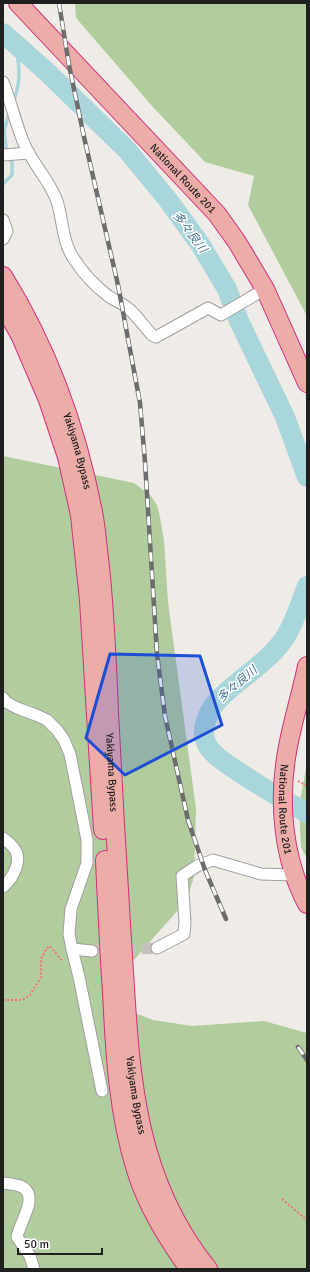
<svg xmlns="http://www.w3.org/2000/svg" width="310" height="1272" font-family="Signika,'Noto Sans JP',sans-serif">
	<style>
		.forest { fill: #b1cc9d }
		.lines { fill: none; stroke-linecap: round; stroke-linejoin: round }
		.stream { stroke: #a9d6da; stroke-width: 3.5 }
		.river { stroke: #a9d6da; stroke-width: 20 }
		.minor-tunnel { stroke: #c5c2be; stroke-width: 11; stroke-dasharray: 11 5.5; stroke-linecap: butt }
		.minor-casing { stroke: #a0a0a0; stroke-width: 13 }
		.trunk-casing { stroke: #d12f7e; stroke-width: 20 }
		.path { stroke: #f27479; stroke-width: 2; stroke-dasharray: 2 2; stroke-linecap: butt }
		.minor { stroke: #fff; stroke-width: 11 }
		.trunk { stroke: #ecaca8; stroke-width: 18 }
		.rail-casing { stroke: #6d6d6d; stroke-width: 4.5 }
		.rail { stroke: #fff; stroke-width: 3; stroke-dasharray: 9; stroke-linecap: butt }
		.marked { fill: #1d4ed8; fill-opacity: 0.2; stroke: #1d4ed8; stroke-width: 3; stroke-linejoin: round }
		.labels { text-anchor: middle; stroke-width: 3; stroke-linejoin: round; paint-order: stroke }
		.street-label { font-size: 11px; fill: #1f1f1f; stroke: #fff }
		.water-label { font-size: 12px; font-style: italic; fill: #477892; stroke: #fff }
	</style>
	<rect width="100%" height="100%" fill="#efebe6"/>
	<g class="forest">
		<polygon points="75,3 307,3 307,316 248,205 254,176 205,162 153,107 76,18"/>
		<polygon points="3,456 134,483 151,496 157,505 160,517 164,541 168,602 196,809 194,877 187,900 132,962 135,1013 153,1020 192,1026 264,1021 307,1033 307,1269 3,1269"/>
		<polygon points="307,763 307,859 301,847 299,807"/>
	</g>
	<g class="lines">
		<g class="stream">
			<path d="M 13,102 C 22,82 19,65 16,45"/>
			<polyline points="3,184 12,175 12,163 6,147 4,130 10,111"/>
		</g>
		<g class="river">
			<polyline points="3,33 48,73 127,150 168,200 200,244 227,289 239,321 285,417 307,477"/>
			<path d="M 307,586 C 300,603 295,623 284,639 C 268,662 242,677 222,696 C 209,708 197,731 209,748 C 216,758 229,765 239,772 C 261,787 284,800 307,813"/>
		</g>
		<polyline class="minor-tunnel" points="92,951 157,948"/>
		<defs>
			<g id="minor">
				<path d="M 3,82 C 12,104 16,127 26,148 C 35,166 50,182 57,201 C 63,220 62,242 74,259 C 83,273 94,285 107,295 C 113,300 122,303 128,308 C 136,315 144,326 152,335 L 156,337 L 208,308 L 221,315 L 265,289"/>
				<polyline points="3,155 29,153"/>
				<polyline points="3,220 7,231 3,239"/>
				<polyline points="3,698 6,702 17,708 36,715 47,720 57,730 64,740 70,754 87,840 87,863 71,909 69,934 72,949 92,951"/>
				<path d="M 3,838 C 6,841 10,843 13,847 C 24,859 13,878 3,887"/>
				<polyline points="157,948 184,934 185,922 182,876 197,866 213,860 261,874 294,875"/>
				<polyline points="72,949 79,977 102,1091"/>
				<path d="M 3,1183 C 10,1184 18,1184 24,1188 C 38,1198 19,1224 17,1237 L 30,1256 L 34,1269"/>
			</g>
			<g id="trunk">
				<path id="s1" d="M 18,3 L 217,214 L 237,242 L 265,289 L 307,383"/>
				<path id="s2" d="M 3,276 C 47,347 77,429 93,512 C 96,527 97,542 99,558 C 105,609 107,661 109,713 C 113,789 117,864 122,940 C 130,1059 129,1171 208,1269"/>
				<polyline points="3,304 21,337 48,400 67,457 80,515 89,600 103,830"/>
				<path id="s3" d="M 307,666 C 301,695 292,723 287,752 C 278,802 283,859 307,904"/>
				<path d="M 105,860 C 107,904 109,949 112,993 C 115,1053 118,1113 136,1170 C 147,1206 168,1239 189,1269"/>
			</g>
		</defs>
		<use href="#minor" class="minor-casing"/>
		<use href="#trunk" class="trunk-casing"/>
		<g class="path">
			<polyline points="298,781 307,786"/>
			<polyline points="3,1000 22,1000 30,995 41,977 41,959 47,948 50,946 63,962"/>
			<polyline points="282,1199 307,1220"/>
		</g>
		<use href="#minor" class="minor"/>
		<use href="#trunk" class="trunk"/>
		<defs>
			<g id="rail">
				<polyline points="59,3 69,65 84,137 118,285 140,403 145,462 157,654 165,716 188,820 205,870 226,919"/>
				<polyline points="298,1047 307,1060"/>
			</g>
		</defs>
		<use href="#rail" class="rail-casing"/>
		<use href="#rail" class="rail"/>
	</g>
	<path class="marked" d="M 110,654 L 200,656 L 222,725 L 125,775 L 86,738 Z"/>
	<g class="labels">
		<g class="street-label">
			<text dy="4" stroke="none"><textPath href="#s1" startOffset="241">National Route 201</textPath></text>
			<text dy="4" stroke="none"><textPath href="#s2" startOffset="191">Yakiyama Bypass</textPath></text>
			<text dy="4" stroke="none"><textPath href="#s2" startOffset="515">Yakiyama Bypass</textPath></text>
			<text dy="4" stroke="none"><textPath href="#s3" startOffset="146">National Route 201</textPath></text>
			<text dy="4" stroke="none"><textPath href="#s2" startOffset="839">Yakiyama Bypass</textPath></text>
		</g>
		<g class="water-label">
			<text transform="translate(190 232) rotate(53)" y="4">多々良川</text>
			<text transform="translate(237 684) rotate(-41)" y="4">多々良川</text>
		</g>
	</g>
	<rect width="310" height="1272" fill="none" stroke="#1f1f1f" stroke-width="8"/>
	<path d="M18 1248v6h84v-6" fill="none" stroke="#1f1f1f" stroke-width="2"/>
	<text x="24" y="1248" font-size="12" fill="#1f1f1f" stroke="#ffffff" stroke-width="3" paint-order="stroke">50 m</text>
</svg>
